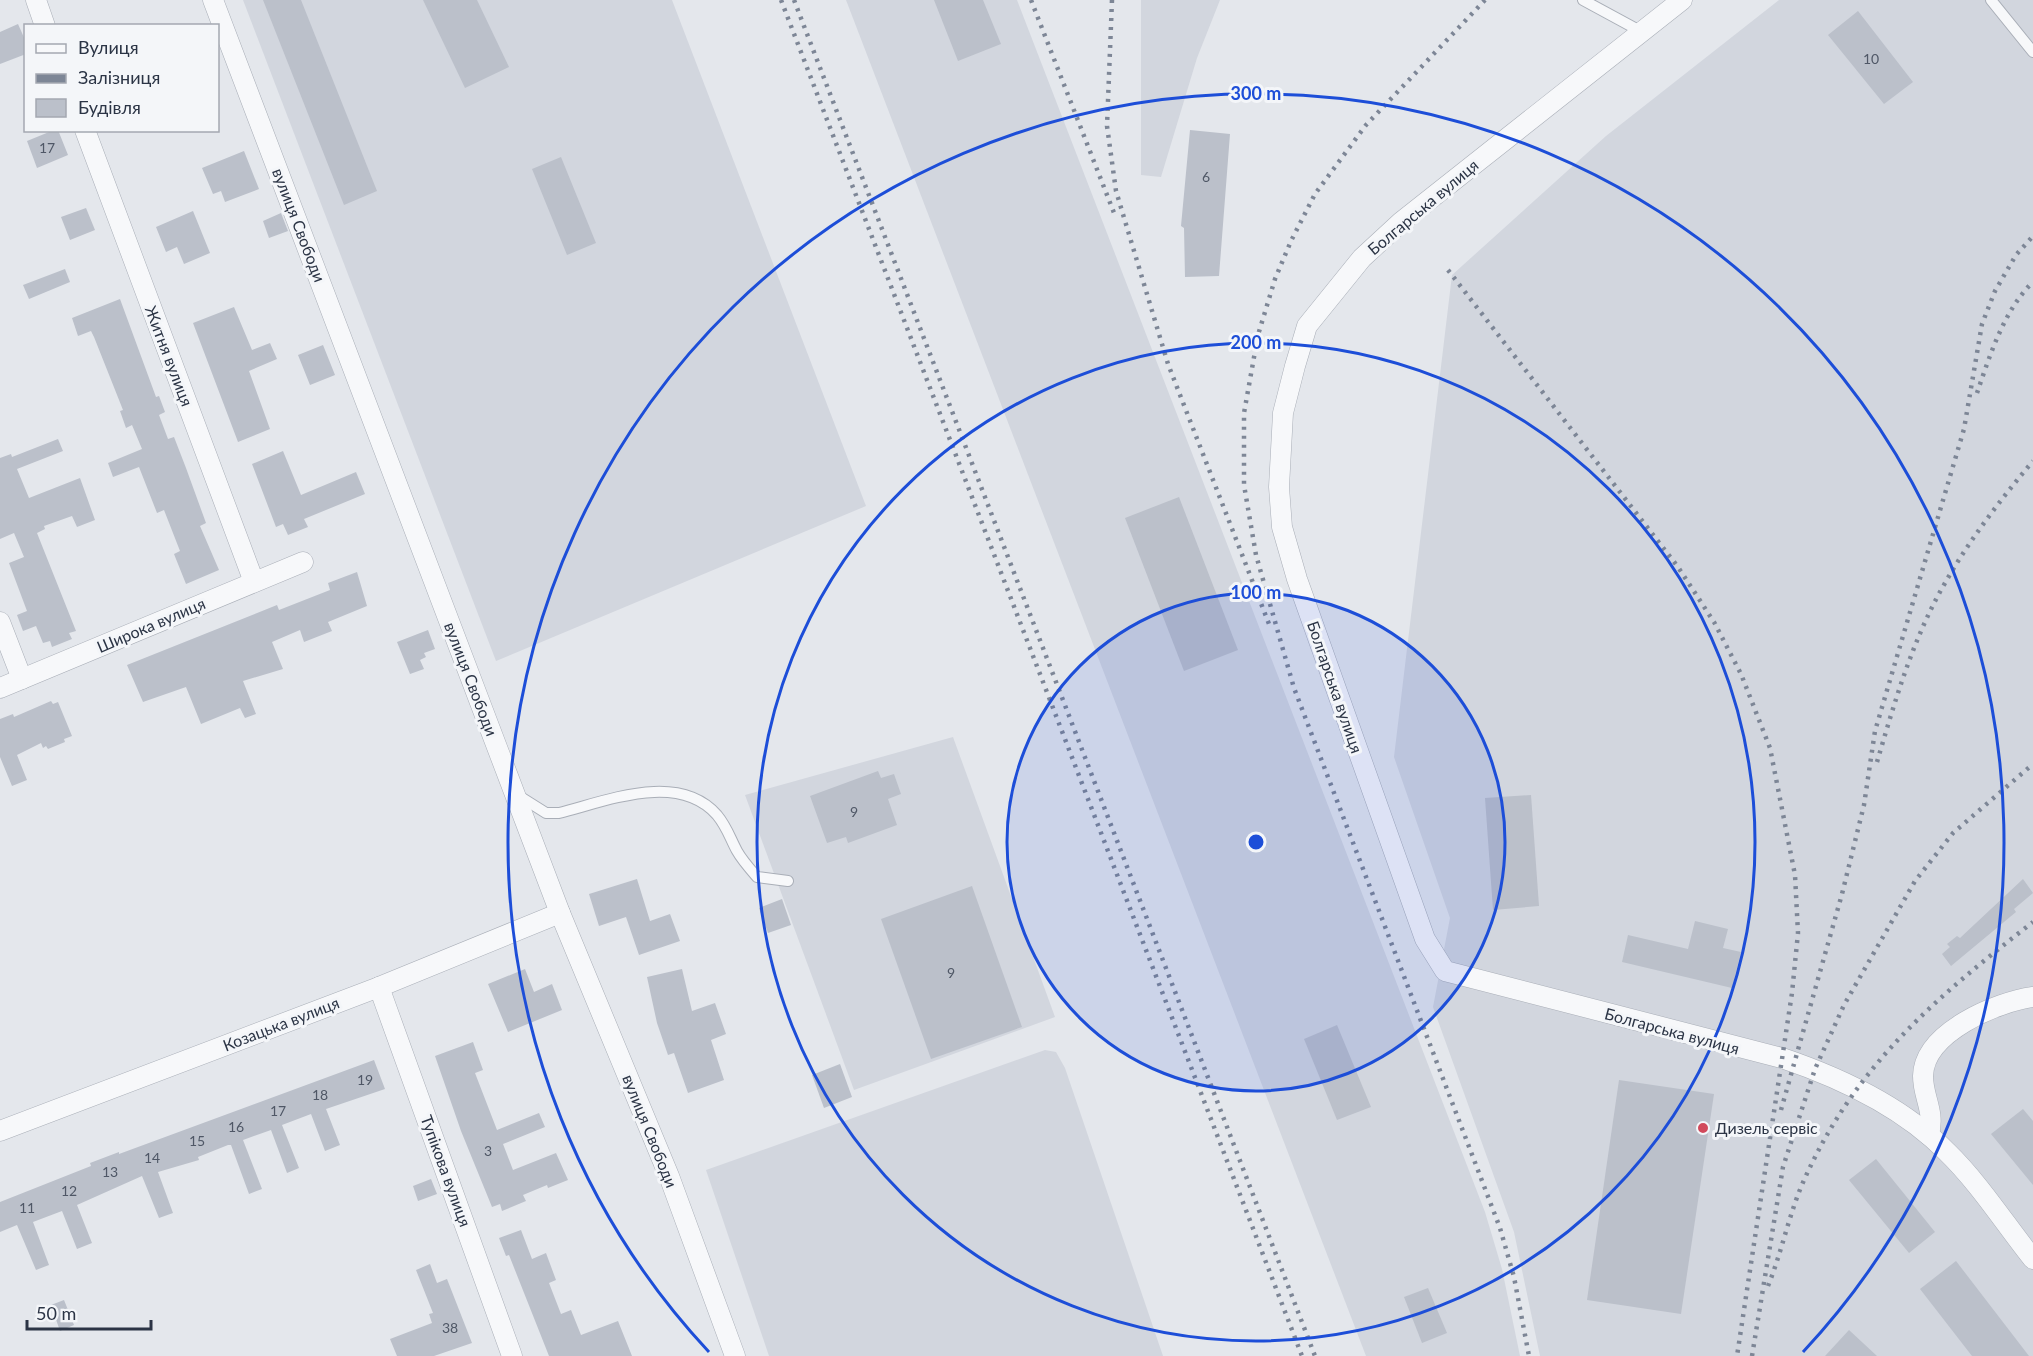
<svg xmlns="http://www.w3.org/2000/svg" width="2033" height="1356" font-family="Lato,sans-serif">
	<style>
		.built { fill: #d2d6de }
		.building { fill: #bbc0ca }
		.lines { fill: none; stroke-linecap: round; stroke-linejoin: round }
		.lane-casing { stroke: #a9aeb7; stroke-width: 12 }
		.street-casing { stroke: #a9aeb7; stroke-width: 21 }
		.lane { stroke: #f7f8fa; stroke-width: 10 }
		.street { stroke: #f7f8fa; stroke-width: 20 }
		.rail { stroke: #7d8696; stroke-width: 4.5; stroke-dasharray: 3 6; stroke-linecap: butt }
		.ring { fill: none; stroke: #1d4ed8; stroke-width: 3 }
		.poi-dot { fill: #d1495b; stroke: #f4f6f9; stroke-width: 2 }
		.labels { text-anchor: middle; stroke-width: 6; stroke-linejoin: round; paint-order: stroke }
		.number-label { font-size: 14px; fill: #4f5766 }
		.street-label { font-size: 16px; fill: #2b3445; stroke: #f4f6f9 }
		.poi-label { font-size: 16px; fill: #2b3445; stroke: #f4f6f9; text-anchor: start }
		.centre { fill: #1d4ed8; stroke: #f4f6f9; stroke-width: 3 }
		.ring-label { font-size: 18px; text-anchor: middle; font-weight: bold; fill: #1d4ed8; stroke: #f4f6f9; stroke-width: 6; stroke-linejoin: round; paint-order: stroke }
	</style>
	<rect width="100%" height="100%" fill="#e4e7ec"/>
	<g class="built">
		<polygon points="243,0 672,0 866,506 496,661"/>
		<polygon points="846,0 1017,0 1485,1212 1502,1269 1520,1356 1366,1356"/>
		<polygon points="1141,0 1220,0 1197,58 1161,177 1141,175"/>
		<polygon points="1779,0 2033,0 2033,1356 1540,1356 1514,1232 1433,1007 1450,918 1394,757 1452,275 1606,136"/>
		<polygon points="953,737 1055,1017 854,1090 745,795"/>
		<polygon points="1045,1050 1056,1052 1065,1068 1163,1356 769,1356 706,1170"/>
	</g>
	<g class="building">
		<polygon points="263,0 301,0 377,191 344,205"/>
		<polygon points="423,0 477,0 509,67 465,88"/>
		<polygon points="934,0 983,0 1001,44 958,61"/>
		<polygon points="1858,11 1913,82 1884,104 1828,35"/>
		<polygon points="18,24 26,42 26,54 0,64 0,32"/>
		<polygon points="54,130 58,130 68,155 37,168 27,141"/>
		<polygon points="1190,130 1230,134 1219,276 1185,277 1184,228 1181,226"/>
		<polygon points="244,151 259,189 225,202 221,191 213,194 202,168"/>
		<polygon points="561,157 596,243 567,255 532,169"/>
		<polygon points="86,208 95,230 70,240 61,217"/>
		<polygon points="193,211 210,253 184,264 177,247 166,252 156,227"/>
		<polygon points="281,213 288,231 269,238 263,221"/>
		<polygon points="65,269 70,282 29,299 23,285"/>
		<polygon points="120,299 156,397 159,396 165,412 159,415 168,439 174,437 186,468 206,523 200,526 219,570 186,584 174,554 180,551 164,510 157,513 139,467 113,477 108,463 142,449 132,425 126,428 120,411 123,410 94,337 91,331 78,336 72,318"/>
		<polygon points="234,307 252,350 270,343 277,359 249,371 270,429 238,442 193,323"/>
		<polygon points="323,345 335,375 310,385 298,355"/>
		<polygon points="58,439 63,451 17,469 29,498 80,478 95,520 77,527 72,516 44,526 45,529 37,533 76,631 69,633 72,639 52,647 50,641 43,643 36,626 23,631 17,615 27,611 9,563 24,557 14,533 0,539 0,458 11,454 12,457"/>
		<polygon points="283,451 301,495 356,472 365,494 304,519 308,527 288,535 283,524 276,527 252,464"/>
		<polygon points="1179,497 1238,650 1184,671 1125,518"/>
		<polygon points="357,572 367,606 328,622 332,631 304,642 300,630 272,642 283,669 243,681 256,714 245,718 240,708 201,724 186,687 143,702 127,665 277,605 279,610 330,590 328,583"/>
		<polygon points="428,630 435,649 424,653 426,657 420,660 424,669 410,674 397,642"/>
		<polygon points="51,701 53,704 58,702 72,736 64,739 65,742 48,749 46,746 43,748 41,743 17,755 27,780 12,786 0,757 0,719 13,714 14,717"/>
		<polygon points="878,771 881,778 894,774 901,794 888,799 897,825 848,843 846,837 827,843 810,796"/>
		<polygon points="1531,795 1539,906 1493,910 1485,798"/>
		<polygon points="637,879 650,921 670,914 680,941 639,955 626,917 599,926 589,894"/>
		<polygon points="2023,879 2033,893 2014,909 2016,912 1951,966 1942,954 1950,947 1947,944 1957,936 1960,938"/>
		<polygon points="972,886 1022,1027 931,1059 881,919"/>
		<polygon points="782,899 791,925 768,933 759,908"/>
		<polygon points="1695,921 1728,929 1723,948 1741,952 1732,988 1622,962 1628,935 1688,949"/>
		<polygon points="525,969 534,992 552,984 562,1010 508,1032 488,984"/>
		<polygon points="682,969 692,1011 715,1003 726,1034 711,1040 724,1080 688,1093 674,1053 668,1055 657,1023 647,977"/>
		<polygon points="1337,1025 1371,1107 1337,1120 1304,1039"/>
		<polygon points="473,1042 483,1070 475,1073 497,1130 539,1113 545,1127 503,1144 513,1170 556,1153 568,1180 548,1188 547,1185 523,1195 526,1201 502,1211 500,1204 492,1207 461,1131 435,1056"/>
		<polygon points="374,1060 385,1089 326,1109 340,1145 325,1151 311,1114 282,1125 299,1168 287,1173 271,1130 243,1140 262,1189 249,1194 231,1145 228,1145 198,1157 199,1160 158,1172 173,1213 159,1218 142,1176 77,1205 92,1243 77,1249 62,1211 33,1222 49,1265 36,1270 17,1225 0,1232 0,1202 91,1166 90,1163 119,1152 119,1154"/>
		<polygon points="840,1064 852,1097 824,1108 812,1075"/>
		<polygon points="1619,1080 1714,1094 1681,1314 1587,1300"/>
		<polygon points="2023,1109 2033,1121 2033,1185 1991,1134"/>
		<polygon points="1876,1159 1935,1232 1909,1253 1849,1180"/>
		<polygon points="431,1179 437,1194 418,1201 413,1186"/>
		<polygon points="521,1230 532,1259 546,1253 556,1280 549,1283 561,1314 571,1310 581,1335 618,1321 632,1356 549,1356 509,1255 506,1256 499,1238"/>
		<polygon points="1956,1261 2029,1356 1972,1356 1920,1289"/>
		<polygon points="430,1264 437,1283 447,1279 472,1343 434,1356 397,1356 390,1339 432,1323 429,1314 433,1313 416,1270"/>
		<polygon points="1428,1288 1447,1333 1422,1343 1404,1297"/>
		<polygon points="64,1300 74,1325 60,1331 51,1305"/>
		<polygon points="1849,1330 1877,1356 1825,1356"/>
	</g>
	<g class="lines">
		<defs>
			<g id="lane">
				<polyline points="1583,0 1642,32"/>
				<polyline points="1991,0 2033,52"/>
				<path d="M 519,796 L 546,813 L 559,813 C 607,801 678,771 717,815 C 727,827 730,838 737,851 C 742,860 750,869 757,877 L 788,881"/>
			</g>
			<g id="street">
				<polyline points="36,0 45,26"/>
				<polyline points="213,0 560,913 669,1176 735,1356"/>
				<path d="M 1682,0 L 1401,222 L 1362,258 L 1307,326 L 1295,366 L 1283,413 L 1279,487 L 1282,527 L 1297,579 L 1425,939 L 1445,971 L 1782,1058 C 1841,1078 1903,1107 1947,1152 C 1979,1183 2005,1224 2033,1259"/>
				<polyline points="85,130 254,582"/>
				<polyline points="0,622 22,679"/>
				<polyline points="0,688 303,562"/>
				<polyline points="379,987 512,1356"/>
				<polyline points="0,1131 379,987 560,913"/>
				<path d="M 1929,1135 C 1935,1110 1923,1098 1923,1076 C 1924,1032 1997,1002 2033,997"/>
			</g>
		</defs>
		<use href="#lane" class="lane-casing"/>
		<use href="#street" class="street-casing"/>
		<use href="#lane" class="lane"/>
		<use href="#street" class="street"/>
		<g class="rail">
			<polyline points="781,0 1302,1356"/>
			<polyline points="794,0 1315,1356"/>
			<polyline points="1031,0 1116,218"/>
			<polyline points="1112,0 1107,126 1116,191 1168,364 1269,624"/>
			<polyline points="1485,0 1366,125 1315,194 1291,241 1275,279 1258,335 1244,413 1244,485 1256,555 1294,688 1500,1228 1514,1277 1529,1356"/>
			<polyline points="1448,270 1678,567 1714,622 1741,674 1770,748 1795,875 1798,933 1792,993 1737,1356"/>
			<path d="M 1977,393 C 1990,355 2004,310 2033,282"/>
			<path d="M 1877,762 C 1895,701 1913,638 1945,583 C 1970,539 2001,499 2033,461"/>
			<polyline points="1781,1110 1842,894 1864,805 1875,731 1964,429 1982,324 1995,291 2016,255 2033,236"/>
			<path d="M 1768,1286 C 1781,1254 1788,1219 1801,1187 C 1852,1068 1934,999 2033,922"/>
			<polyline points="1752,1356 1783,1167 1815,1069 1844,1005 1915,881 1953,833 2033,764"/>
		</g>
	</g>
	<circle cx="1256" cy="842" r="249" fill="#1d4ed8" fill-opacity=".12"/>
	<g class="ring">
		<circle cx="1256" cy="842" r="249"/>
		<circle cx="1256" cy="842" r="499"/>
		<path d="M709 1352A748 748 0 1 1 1803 1352"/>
	</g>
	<circle class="poi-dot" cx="1703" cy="1128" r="6"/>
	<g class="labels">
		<g class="number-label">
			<text x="1871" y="64">10</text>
			<text x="47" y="153">17</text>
			<text x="1206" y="182">6</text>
			<text x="854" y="817">9</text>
			<text x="951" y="978">9</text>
			<text x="365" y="1085">19</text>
			<text x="320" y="1100">18</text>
			<text x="278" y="1116">17</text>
			<text x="236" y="1132">16</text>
			<text x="197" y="1146">15</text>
			<text x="488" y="1156">3</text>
			<text x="152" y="1163">14</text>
			<text x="110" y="1177">13</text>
			<text x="69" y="1196">12</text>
			<text x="27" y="1213">11</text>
			<text x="450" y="1333">38</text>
		</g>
		<g class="street-label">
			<text transform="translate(1423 207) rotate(-40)" y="6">Болгарська вулиця</text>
			<text transform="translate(299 225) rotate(69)" y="6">вулиця Свободи</text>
			<text transform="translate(169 356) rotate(69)" y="6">Житня вулиця</text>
			<text transform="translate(151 625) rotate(-23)" y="6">Широка вулиця</text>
			<text transform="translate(471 679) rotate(69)" y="6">вулиця Свободи</text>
			<text transform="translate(1335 687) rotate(71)" y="6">Болгарська вулиця</text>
			<text transform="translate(281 1024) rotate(-21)" y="6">Козацька вулиця</text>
			<text transform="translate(1672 1031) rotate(15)" y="6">Болгарська вулиця</text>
			<text transform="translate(650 1131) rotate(68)" y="6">вулиця Свободи</text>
			<text transform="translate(446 1171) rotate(70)" y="6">Тупікова вулиця</text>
		</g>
		<g class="poi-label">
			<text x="1715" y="1134">Дизель сервіс</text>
		</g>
	</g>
	<circle cx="1256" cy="842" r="9" class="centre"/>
	<g class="ring-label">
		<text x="1256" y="100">300 m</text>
		<text x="1256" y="349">200 m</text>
		<text x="1256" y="599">100 m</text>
	</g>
	<rect x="24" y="24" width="195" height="108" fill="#f4f6f9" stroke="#a4a8b1" stroke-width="1.5"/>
	<rect x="36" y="44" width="30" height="9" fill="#f7f8fa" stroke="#a4a8b1" stroke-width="1.5"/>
	<text x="78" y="54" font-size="18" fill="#2b3445">Вулиця</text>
	<rect x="36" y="74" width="30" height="9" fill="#7d8696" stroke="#a4a8b1" stroke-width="1.5"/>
	<text x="78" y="84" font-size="18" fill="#2b3445">Залізниця</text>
	<rect x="36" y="99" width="30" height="18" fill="#bbc0ca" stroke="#a4a8b1" stroke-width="1.5"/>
	<text x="78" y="114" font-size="18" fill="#2b3445">Будівля</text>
	<path d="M27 1320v9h124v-9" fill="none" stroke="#2b3445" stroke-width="3"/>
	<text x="36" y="1320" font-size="18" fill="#2b3445" stroke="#f4f6f9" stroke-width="4.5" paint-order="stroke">50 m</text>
</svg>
